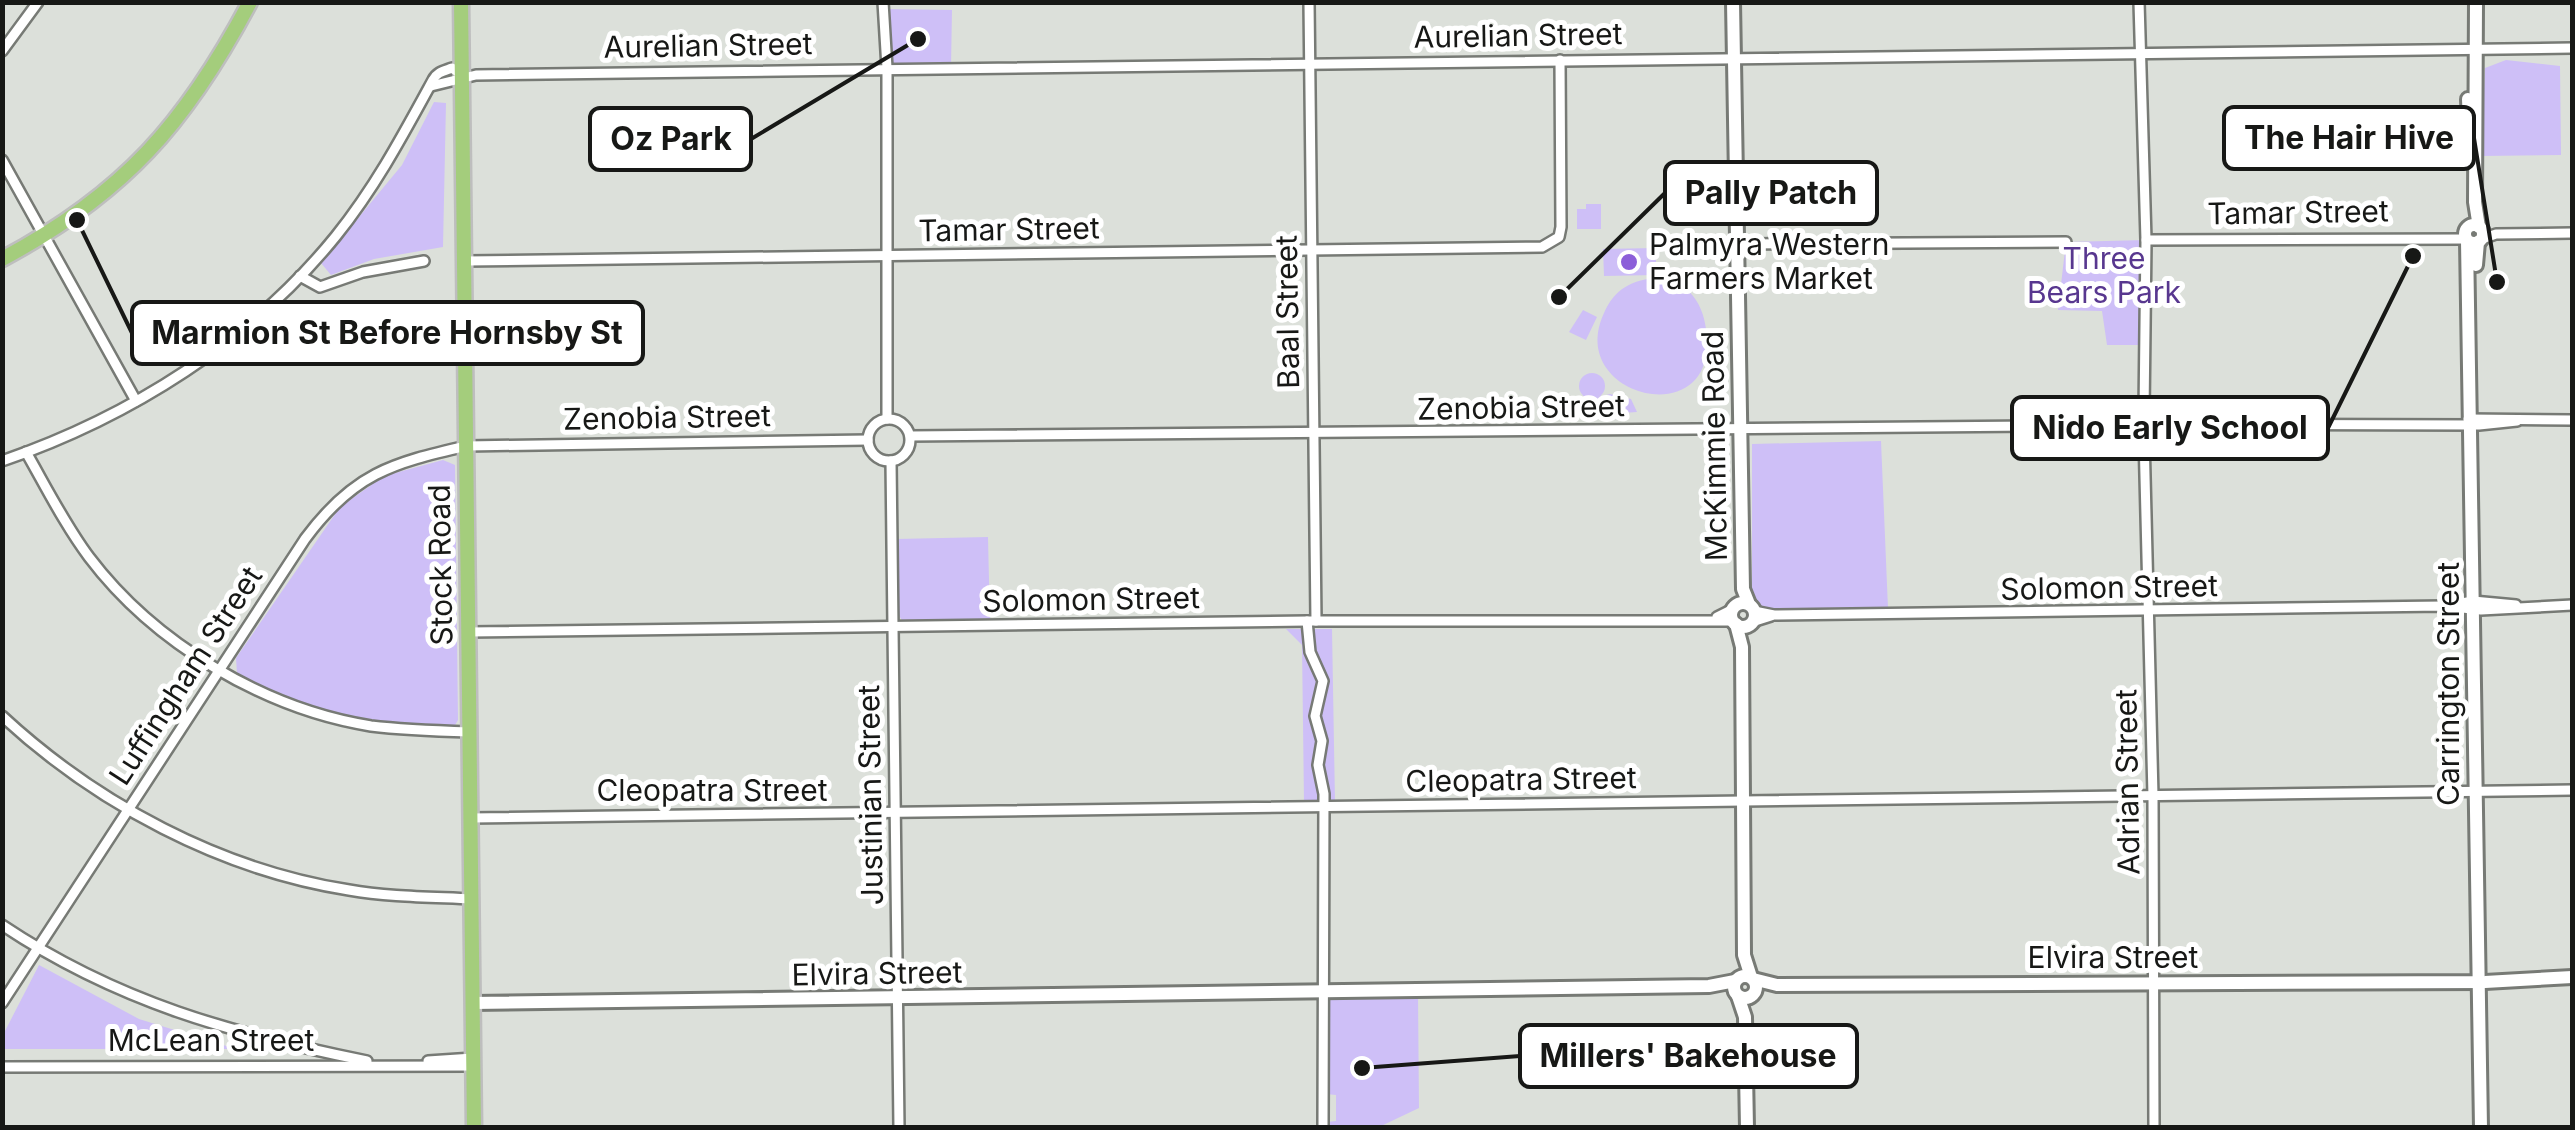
<svg xmlns="http://www.w3.org/2000/svg" width="2575" height="1130" font-family="Inter,sans-serif">
	<style>
		.green { fill: #cebff7 }
		.lines { fill: none; stroke-linecap: round; stroke-linejoin: round }
		.street-casing { stroke: #777a75; stroke-width: 14 }
		.secondary-casing { stroke: #777a75; stroke-width: 18 }
		.primary-casing { stroke: #bebebe; stroke-width: 19 }
		.street { stroke: #fff; stroke-width: 9 }
		.secondary { stroke: #fff; stroke-width: 12 }
		.primary { stroke: #a4cd7c; stroke-width: 14 }
		.poi-dot { fill: #8c5fd9; stroke: #fff; stroke-width: 4 }
		.labels { text-anchor: middle; stroke-width: 10; stroke-linejoin: round; paint-order: stroke }
		.street-label { font-size: 30px; fill: #171816; stroke: #fff }
		.poi-label { font-size: 30px; fill: #171816; stroke: #fff; text-anchor: start }
		.park-label { font-size: 30px; fill: #58378f; stroke: #fff }
		.leader { fill: none; stroke: #171816; stroke-width: 4 }
		.callout-dot { fill: #171816; stroke: #fff; stroke-width: 4 }
		.callout { fill: #fff; stroke: #171816; stroke-width: 4 }
		.callout-label { font-size: 32px; text-anchor: middle; font-weight: bold; fill: #171816 }
	</style>
	<rect width="100%" height="100%" fill="#dce0da"/>
	<g class="green">
		<polygon points="883,9 952,10 951,68 887,68"/>
		<polygon points="2506,60 2560,66 2561,155 2481,156 2485,68"/>
		<polygon points="434,102 446,103 443,247 374,259 331,275 321,263 402,165"/>
		<polygon points="1586,204 1601,204 1601,229 1577,229 1577,209 1586,209"/>
		<polygon points="2146,240 2146,345 2107,345 2102,311 2058,310 2066,242"/>
		<polygon points="1656,248 1656,275 1604,276 1603,249"/>
		<path d="M 1658,277 C 1694,283 1707,310 1707,344 C 1707,432 1566,394 1604,313 C 1615,288 1631,281 1658,277 Z"/>
		<polygon points="1583,310 1597,317 1586,340 1569,332"/>
		<circle cx="1592" cy="386" r="13"/>
		<polygon points="1610,394 1631,399 1637,412 1593,415 1578,411 1580,402"/>
		<polygon points="1881,441 1888,608 1762,608 1752,596 1752,444"/>
		<path d="M 443,460 L 455,465 L 458,720 L 454,727 C 379,729 303,709 237,674 L 236,658 L 340,507 L 384,476 Z"/>
		<polygon points="988,537 990,623 903,622 898,614 896,539"/>
		<polygon points="1286,629 1332,629 1335,802 1304,802 1302,645"/>
		<polygon points="39,965 139,1019 236,1049 3,1049 5,1031"/>
		<polygon points="1418,995 1419,1108 1379,1127 1327,1127 1327,1122 1336,1121 1336,1095 1326,1094 1327,1003 1336,996"/>
	</g>
	<g class="lines">
		<defs>
			<g id="street">
				<polyline points="883,2 887,68 887,419"/>
				<polyline points="1309,2 1316,621"/>
				<polyline points="2139,2 2146,240 2144,414"/>
				<polyline points="2,51 38,2"/>
				<polyline points="431,86 476,75 2572,48"/>
				<polyline points="2,160 136,401"/>
				<polyline points="2482,239 2496,234 2572,233"/>
				<polyline points="2146,240 2466,239"/>
				<polyline points="1736,244 2066,242"/>
				<polyline points="465,261 1542,247 1559,237 1561,227 1560,60"/>
				<polyline points="300,276 320,287 363,272 424,261"/>
				<circle cx="2144" cy="425" r="11"/>
				<circle cx="889" cy="440" r="21"/>
				<polyline points="2468,419 2572,420"/>
				<polyline points="2155,424 2479,425 2517,421"/>
				<polyline points="910,436 2133,425"/>
				<polyline points="2144,436 2153,796 2154,1128"/>
				<path d="M 26,452 C 46,487 65,525 89,557 C 154,643 264,709 371,726 C 404,730 437,731 470,732"/>
				<path d="M 2,461 C 130,417 251,341 336,236 C 376,186 403,135 433,80 C 437,72 444,71 452,68 L 462,75"/>
				<polyline points="891,461 899,1128"/>
				<polyline points="2444,606 2473,601 2516,605"/>
				<polyline points="1754,611 1774,615 2444,606 2481,610 2572,605"/>
				<polyline points="1717,617 1733,609"/>
				<polyline points="1307,621 1310,652 1323,681 1315,716 1322,741 1318,765 1324,794 1323,1128"/>
				<polyline points="1752,622 1771,616"/>
				<polyline points="469,632 1307,621 1734,621"/>
				<path d="M 2,716 C 97,804 221,870 349,890 C 389,897 431,897 472,899"/>
				<polyline points="471,818 2572,790"/>
				<path d="M 2,925 C 117,1002 233,1034 367,1061"/>
				<path d="M 2,1003 L 305,539 C 353,474 391,463 467,446 L 868,440"/>
				<polyline points="428,1061 473,1058"/>
				<polyline points="2,1067 473,1066"/>
			</g>
			<g id="secondary">
				<polyline points="1733,2 1743,589 1749,604"/>
				<polyline points="2476,2 2475,202 2479,227"/>
				<polyline points="2468,99 2470,144"/>
				<circle cx="2474" cy="234" r="9"/>
				<polyline points="2467,241 2481,1128"/>
				<polyline points="2476,265 2478,242"/>
				<circle cx="1743" cy="615" r="12"/>
				<polyline points="1736,624 1742,647 1744,955 1751,977"/>
				<circle cx="1745" cy="987" r="11"/>
				<polyline points="1753,979 1777,985 2485,982 2572,977"/>
				<polyline points="1738,996 1745,1017 1747,1128"/>
				<polyline points="473,1003 1709,986 1735,981"/>
			</g>
			<g id="primary">
				<polyline points="461,2 474,1128"/>
				<path d="M 2,259 C 124,194 186,123 250,2"/>
			</g>
		</defs>
		<use href="#street" class="street-casing"/>
		<use href="#secondary" class="secondary-casing"/>
		<use href="#primary" class="primary-casing"/>
		<use href="#street" class="street"/>
		<use href="#secondary" class="secondary"/>
		<use href="#primary" class="primary"/>
	</g>
	<circle class="poi-dot" cx="1629" cy="262" r="10"/>
	<g class="labels">
		<g class="street-label">
			<text transform="translate(1518 36) rotate(-1)" y="10">Aurelian Street</text>
			<text transform="translate(708 46) rotate(-1)" y="10">Aurelian Street</text>
			<text transform="translate(2298 213) rotate(-1)" y="10">Tamar Street</text>
			<text transform="translate(1009 230) rotate(-1)" y="10">Tamar Street</text>
			<text transform="translate(1288 312) rotate(-91)" y="10">Baal Street</text>
			<text transform="translate(1521 408) rotate(-1)" y="10">Zenobia Street</text>
			<text transform="translate(667 418) rotate(-1)" y="10">Zenobia Street</text>
			<text transform="translate(1715 446) rotate(-91)" y="10">McKimmie Road</text>
			<text transform="translate(441 565) rotate(-91)" y="10">Stock Road</text>
			<text transform="translate(2109 588) rotate(-1)" y="10">Solomon Street</text>
			<text transform="translate(1091 600) rotate(-1)" y="10">Solomon Street</text>
			<text transform="translate(186 676) rotate(-57)" y="10">Luffingham Street</text>
			<text transform="translate(2449 684) rotate(-90)" y="10">Carrington Street</text>
			<text transform="translate(1521 780) rotate(-1)" y="10">Cleopatra Street</text>
			<text transform="translate(2128 782) rotate(-91)" y="10">Adrian Street</text>
			<text x="712" y="801">Cleopatra Street</text>
			<text transform="translate(871 795) rotate(-91)" y="10">Justinian Street</text>
			<text x="2113" y="968">Elvira Street</text>
			<text transform="translate(877 974) rotate(-1)" y="10">Elvira Street</text>
			<text x="211" y="1051">McLean Street</text>
		</g>
		<g class="poi-label">
			<text x="1649" y="255">Palmyra Western<tspan x="1649" dy="34">Farmers Market</tspan></text>
		</g>
		<g class="park-label">
			<text x="2104" y="269">Three<tspan x="2104" dy="34">Bears Park</tspan></text>
		</g>
	</g>
	<path class="leader" d="M2497 282L2474 138M918 39L751 139M1559 297L1665 193M77 220L132 333M2413 256L2328 428M1362 1068L1520 1056"/>
	<g class="callout-dot">
		<circle cx="2497" cy="282" r="10"/>
		<circle cx="918" cy="39" r="10"/>
		<circle cx="1559" cy="297" r="10"/>
		<circle cx="77" cy="220" r="10"/>
		<circle cx="2413" cy="256" r="10"/>
		<circle cx="1362" cy="1068" r="10"/>
	</g>
	<g class="callout">
		<rect x="2224" y="107" width="250" height="62" rx="10"/>
		<rect x="590" y="108" width="161" height="62" rx="10"/>
		<rect x="1665" y="162" width="212" height="62" rx="10"/>
		<rect x="132" y="302" width="511" height="62" rx="10"/>
		<rect x="2012" y="397" width="316" height="62" rx="10"/>
		<rect x="1520" y="1025" width="337" height="62" rx="10"/>
	</g>
	<g class="callout-label">
		<text x="2349" y="149">The Hair Hive</text>
		<text x="671" y="150">Oz Park</text>
		<text x="1771" y="204">Pally Patch</text>
		<text x="387" y="344">Marmion St Before Hornsby St</text>
		<text x="2170" y="439">Nido Early School</text>
		<text x="1688" y="1067">Millers' Bakehouse</text>
	</g>
	<rect width="2575" height="1130" fill="none" stroke="#171816" stroke-width="10"/>
</svg>
